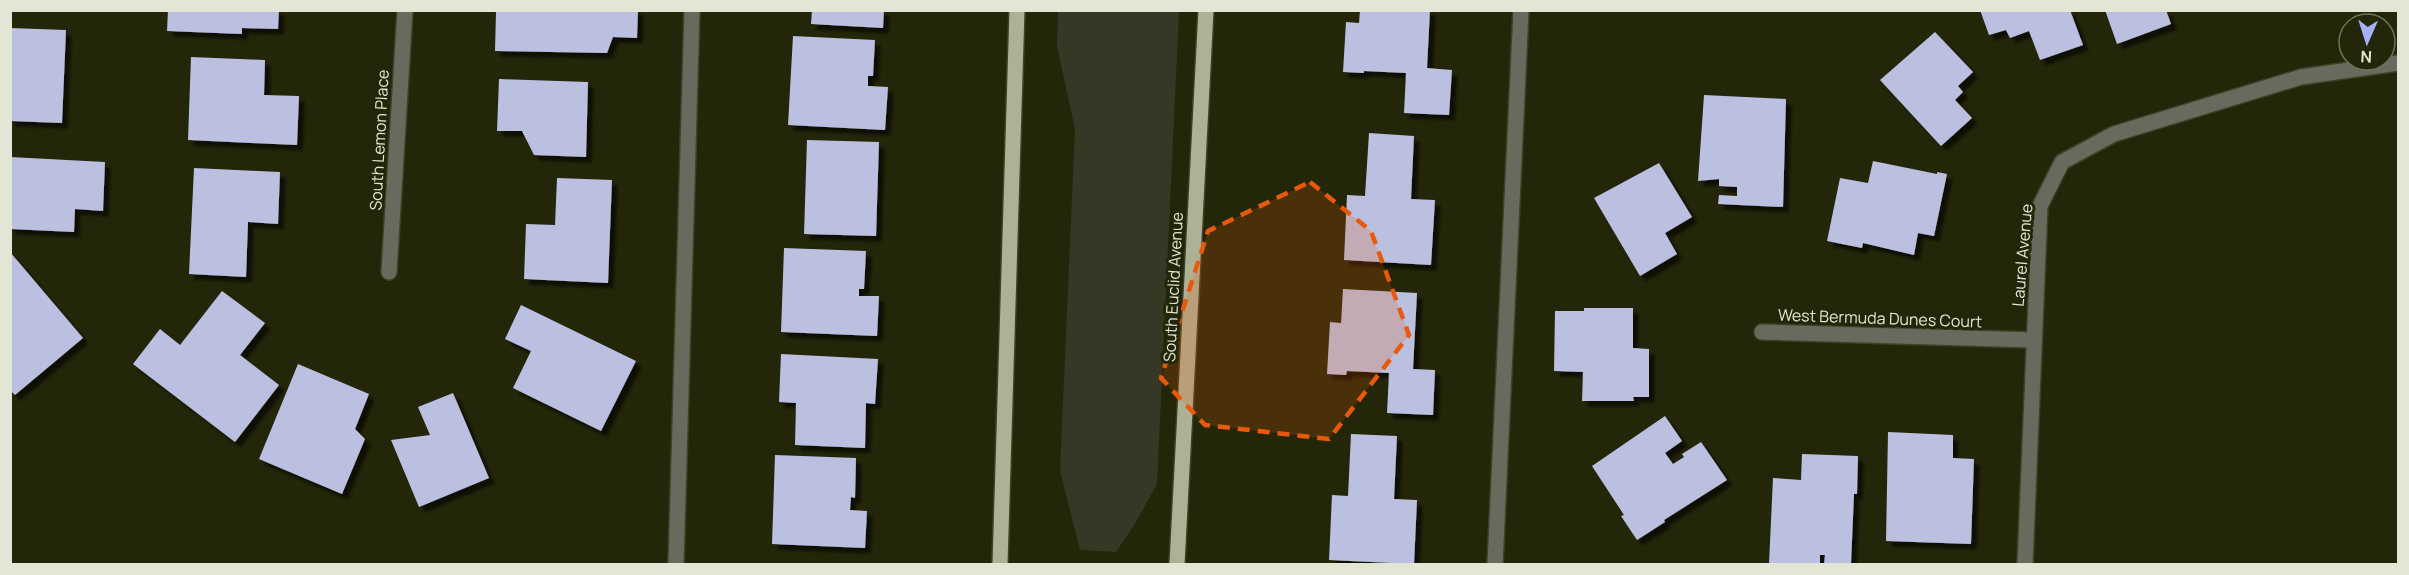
<svg xmlns="http://www.w3.org/2000/svg" width="2409" height="575" font-family="Manrope,sans-serif">
	<style>
		.green { fill: #363825 }
		.building { fill: #bbc0e0; filter: url(#shadow) }
		.lines { fill: none; stroke-linecap: round; stroke-linejoin: round }
		.minor-casing { stroke: #3f4126; stroke-width: 18 }
		.major-casing { stroke: #3f4126; stroke-width: 18 }
		.minor { stroke: #686a5d; stroke-width: 15 }
		.major { stroke: #adb196; stroke-width: 15 }
		.marked { fill: #e8590c; fill-opacity: 0.2; stroke: #e8590c; stroke-width: 4.5; stroke-dasharray: 12 8; stroke-linejoin: round }
		.labels { text-anchor: middle; stroke-width: 6; stroke-linejoin: round; paint-order: stroke }
		.street-label { font-size: 16px; fill: #e3e6d5; stroke: #242609 }
	</style>
	<defs>
		<filter id="shadow"><feDropShadow dx="5.5" dy="5.5" stdDeviation="1.5" flood-color="#0009"/></filter>
	</defs>
	<rect width="100%" height="100%" fill="#242609"/>
	<polygon class="green" points="1058,11 1179,11 1157,484 1136,522 1116,552 1080,550 1060,471 1075,129 1057,46"/>
	<g class="building">
		<polygon points="168,10 279,10 278,29 242,28 242,34 167,31"/>
		<polygon points="538,10 638,10 637,38 613,37 607,53 495,51 496,12"/>
		<polygon points="812,10 884,10 883,28 811,24"/>
		<polygon points="1360,10 1430,10 1427,68 1452,70 1449,115 1404,113 1406,73 1364,71 1364,73 1343,72 1346,22 1359,23"/>
		<polygon points="1980,10 2070,10 2083,45 2040,60 2029,31 2010,38 2006,30 1989,35"/>
		<polygon points="2105,10 2166,10 2171,24 2117,44"/>
		<polygon points="10,28 66,30 62,123 10,121"/>
		<polygon points="1935,32 1973,72 1958,86 1963,92 1955,100 1972,118 1941,146 1880,80"/>
		<polygon points="793,36 875,40 873,76 868,76 868,86 888,87 885,130 788,125"/>
		<polygon points="191,57 265,60 264,95 299,96 297,145 188,140"/>
		<polygon points="499,79 588,82 586,157 534,155 522,131 497,131"/>
		<polygon points="1704,95 1786,99 1783,207 1718,204 1719,195 1737,196 1737,187 1719,186 1719,179 1698,181"/>
		<polygon points="1369,133 1414,136 1411,199 1435,200 1431,265 1344,260 1347,195 1365,196"/>
		<polygon points="807,140 879,142 876,236 804,234"/>
		<polygon points="10,157 105,162 103,211 75,209 74,232 10,229"/>
		<polygon points="1873,161 1937,174 1937,172 1947,174 1934,236 1918,233 1914,255 1863,243 1862,248 1827,241 1840,178 1868,183"/>
		<polygon points="1659,163 1692,217 1665,233 1677,254 1640,276 1594,198"/>
		<polygon points="194,168 280,172 278,224 248,222 246,277 189,274"/>
		<polygon points="557,178 612,180 608,283 524,279 526,224 555,225"/>
		<polygon points="784,248 866,251 864,289 859,289 859,296 879,296 877,336 781,332"/>
		<polygon points="10,252 83,338 15,395 10,390"/>
		<polygon points="1343,289 1417,293 1413,369 1435,370 1433,415 1387,413 1389,373 1347,371 1346,375 1327,374 1330,322 1341,323"/>
		<polygon points="222,291 265,323 240,355 279,385 235,442 133,364 160,329 180,345"/>
		<polygon points="521,305 636,361 601,431 513,388 531,351 505,339"/>
		<polygon points="1584,308 1633,308 1633,348 1649,349 1649,397 1633,397 1634,401 1582,401 1583,372 1554,371 1555,311 1584,311"/>
		<polygon points="781,354 878,359 875,404 866,403 865,448 795,445 796,403 779,402"/>
		<polygon points="298,364 369,394 355,429 365,439 342,494 259,459"/>
		<polygon points="453,393 489,478 419,507 391,440 430,435 418,407"/>
		<polygon points="1665,416 1682,441 1665,453 1673,464 1684,457 1682,454 1701,442 1727,480 1664,520 1665,522 1637,540 1621,516 1624,515 1592,466"/>
		<polygon points="1888,432 1953,435 1953,458 1974,459 1971,544 1886,541"/>
		<polygon points="1351,434 1397,436 1394,499 1417,500 1414,564 1329,560 1332,495 1348,496"/>
		<polygon points="1802,454 1858,456 1857,494 1854,494 1851,564 1824,564 1825,555 1820,555 1820,564 1769,564 1773,478 1801,480"/>
		<polygon points="775,455 856,458 855,498 851,497 850,510 867,511 865,548 772,544"/>
	</g>
	<g class="lines">
		<defs>
			<g id="minor">
				<polyline points="389,272 405,10"/>
				<polyline points="1762,332 2034,340"/>
				<polyline points="676,564 692,10"/>
				<polyline points="1495,564 1521,10"/>
				<polyline points="2025,564 2040,206 2062,162 2114,134 2301,77 2398,63"/>
			</g>
			<g id="major">
				<polyline points="1000,564 1017,10"/>
				<polyline points="1177,564 1206,10"/>
			</g>
		</defs>
		<use href="#minor" class="minor-casing"/>
		<use href="#major" class="major-casing"/>
		<use href="#minor" class="minor"/>
		<use href="#major" class="major"/>
	</g>
	<path class="marked" d="M 1310,182 L 1371,231 L 1409,335 L 1329,439 L 1205,425 L 1161,378 L 1208,231 Z"/>
	<g class="labels">
		<g class="street-label">
			<text transform="translate(379 140) rotate(-87)" y="6">South Lemon Place</text>
			<text transform="translate(2022 255) rotate(-85)" y="6">Laurel Avenue</text>
			<text transform="translate(1173 287) rotate(-87)" y="6">South Euclid Avenue</text>
			<text transform="translate(1880 318) rotate(2)" y="6">West Bermuda Dunes Court</text>
		</g>
	</g>
	<rect width="2409" height="575" fill="none" stroke="#e3e6d5" stroke-width="24"/>
	<g transform="translate(2367 42) rotate(183)"><circle r="28" fill="#242609" stroke="#70735b" stroke-width="1.5"/>
	<path d="M0-4.5L10 22L0 15L-10 22Z" fill="#a6b1fc"/>
	<text y="-9" font-size="16" font-weight="bold" text-anchor="middle" fill="#e3e6d5">N</text>
	</g>
</svg>
